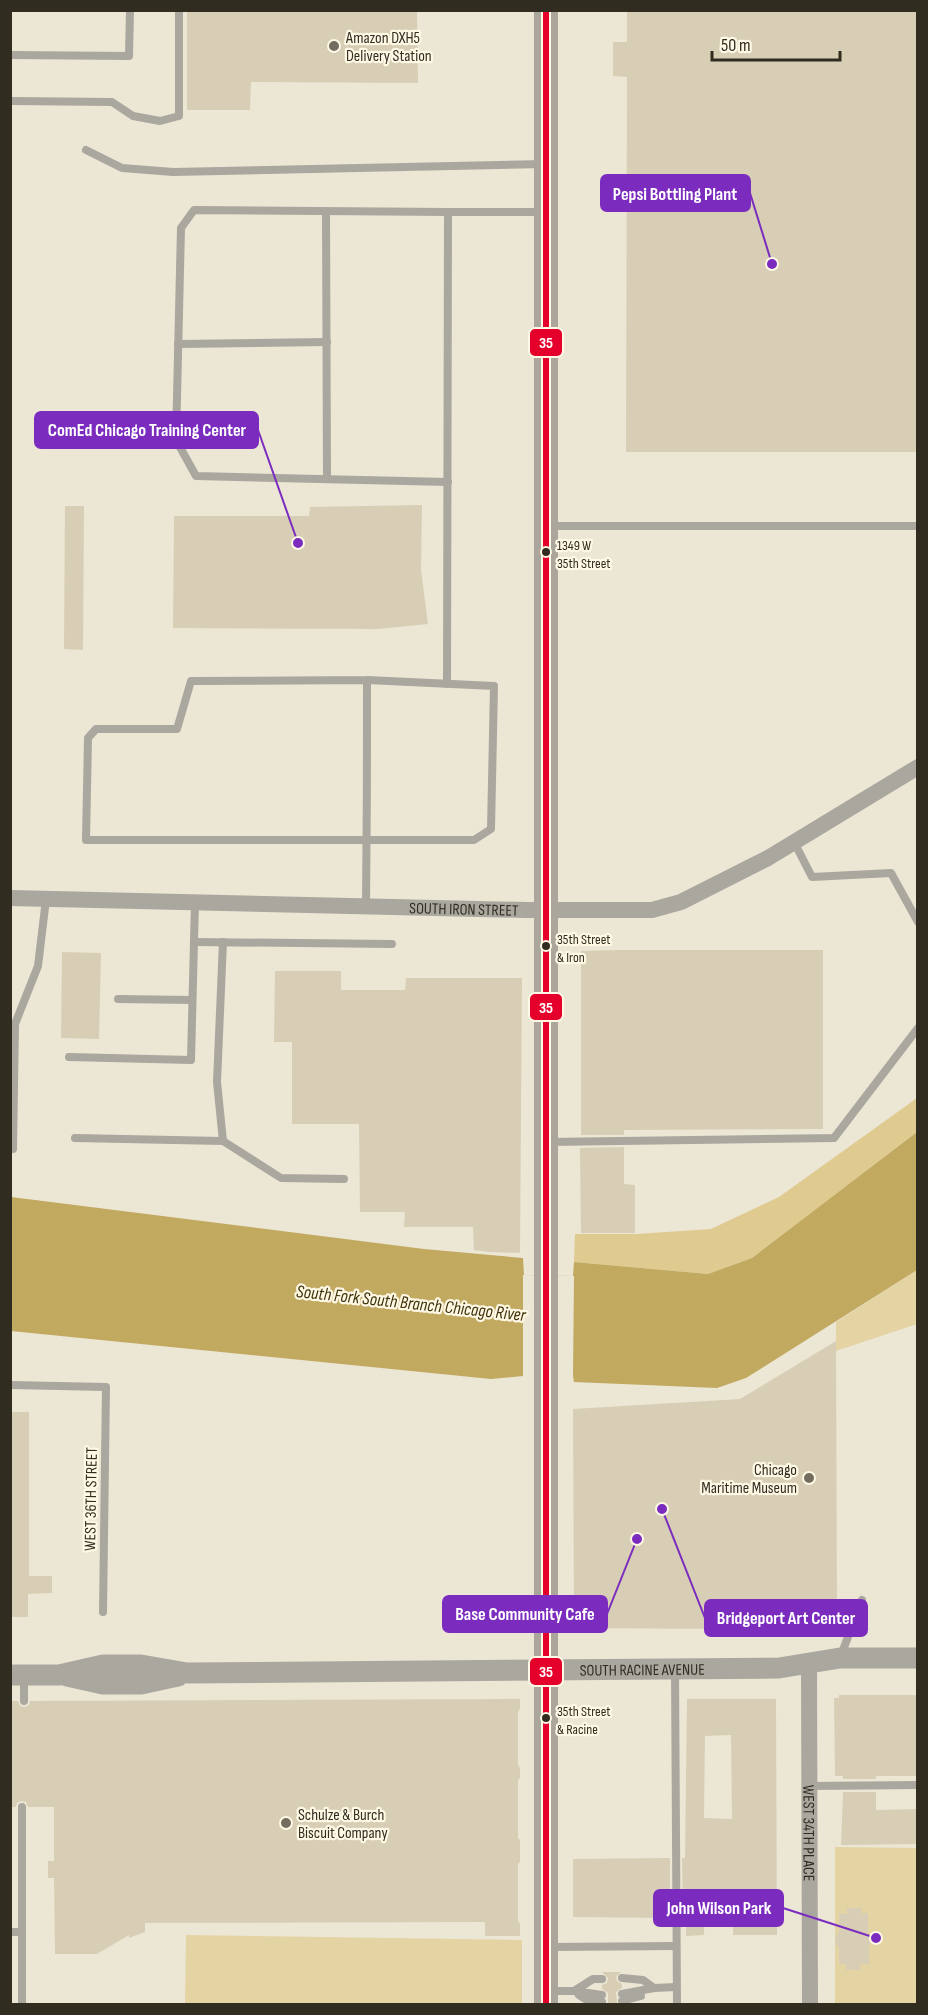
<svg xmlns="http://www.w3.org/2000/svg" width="928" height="2015" font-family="'Sofia Sans Condensed',sans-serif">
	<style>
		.green { fill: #e4d3a3 }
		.forest { fill: #dfca90 }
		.water { fill: #c1a960 }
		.pier { fill: #ece6d5 }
		.building { fill: #d7ceb5; fill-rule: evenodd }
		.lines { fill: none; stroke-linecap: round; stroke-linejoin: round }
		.service { stroke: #aaa79f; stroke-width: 8 }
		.minor { stroke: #aaa79f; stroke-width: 16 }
		.tertiary { stroke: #aaa79f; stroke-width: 21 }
		.secondary { stroke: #aaa69c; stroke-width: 24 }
		.bus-1-casing { stroke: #fef8e5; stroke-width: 10 }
		.bus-1 { stroke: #e4002b; stroke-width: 6 }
		.poi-dot { fill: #726d5f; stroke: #fef8e5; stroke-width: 2 }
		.bus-dot { fill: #302c20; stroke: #fef8e5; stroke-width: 2 }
		.labels { text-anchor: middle; stroke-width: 4.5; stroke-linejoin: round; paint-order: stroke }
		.bus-label { font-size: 14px; fill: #302c20; stroke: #fef8e5; text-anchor: start }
		.poi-label { font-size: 16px; fill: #302c20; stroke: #fef8e5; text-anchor: start }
		.street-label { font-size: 16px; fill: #302c20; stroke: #fef8e5 }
		.water-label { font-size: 18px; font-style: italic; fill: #40330a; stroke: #fef8e5 }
		.leader { fill: none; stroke: #7b2cbf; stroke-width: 2 }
		.callout-dot { fill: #7b2cbf; stroke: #fef8e5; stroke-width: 2 }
		.callout { fill: #7b2cbf; stroke: #7b2cbf; stroke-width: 2 }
		.callout-label { font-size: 18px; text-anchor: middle; font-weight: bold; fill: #fff }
		.line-badge { stroke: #fef8e5; stroke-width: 2 }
		.badge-label { font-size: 16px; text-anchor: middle; font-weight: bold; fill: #fff }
	</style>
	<rect width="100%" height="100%" fill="#ece6d5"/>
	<g class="green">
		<polygon points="917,1270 917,1324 836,1351 836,1322"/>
		<polygon points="835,1847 917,1848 917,2004 835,2004"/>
		<polygon points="186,1935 522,1940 522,2004 185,2004"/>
	</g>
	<polygon class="forest" points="917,1098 917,1132 752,1258 708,1274 574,1262 575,1234 637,1234 711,1229 779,1197"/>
	<polygon class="water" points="917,1132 917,1270 746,1378 717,1388 574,1382 573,1376 523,1376 491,1379 11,1331 11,1197 424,1249 523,1258 524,1275 573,1276 574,1262 708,1274 752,1258"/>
	<polygon class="pier" points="523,1275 574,1276 573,1376 523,1376"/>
	<g class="building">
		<polygon points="187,10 417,10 418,83 251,82 250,110 187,110"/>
		<polygon points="627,10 918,10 918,452 626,452 627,77 613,76 613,42 627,42"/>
		<polygon points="422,505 421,570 428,624 378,629 173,628 174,516 309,516 310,507"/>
		<polygon points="65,506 84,506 83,650 64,649"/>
		<polygon points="620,950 823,950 823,1129 624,1130 624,1135 581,1135 581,951"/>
		<polygon points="62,952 101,953 99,1039 61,1038"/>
		<polygon points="275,971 341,971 341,990 405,990 406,978 522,978 520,1253 489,1252 474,1250 473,1227 404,1227 405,1212 360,1212 359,1124 292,1124 292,1042 274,1042"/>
		<polygon points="624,1147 624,1184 635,1185 635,1233 581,1233 580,1148"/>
		<polygon points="836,1341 837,1603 723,1601 723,1629 574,1628 573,1409 740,1399"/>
		<polygon points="10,1412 29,1412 29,1576 52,1576 52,1593 28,1594 28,1617 10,1617"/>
		<polygon points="839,1695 918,1695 918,1776 876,1776 876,1779 843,1779 843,1776 835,1776 834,1698 839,1698"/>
		<polygon points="520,1699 520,1709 518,1712 518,1765 520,1768 520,1778 518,1780 518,1838 520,1840 520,1862 518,1864 518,1920 520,1924 520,1936 485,1936 485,1922 145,1923 145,1932 129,1938 129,1935 97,1954 55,1954 54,1878 48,1878 48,1861 54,1861 54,1807 28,1807 26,1802 21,1801 17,1803 16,1807 10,1807 10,1701 18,1701 20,1706 25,1707 29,1705 30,1701"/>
		<path d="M 687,1699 L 776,1699 L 777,1935 L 733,1935 L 733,1896 L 731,1895 L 705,1895 L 704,1935 L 686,1936 L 686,1918 L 683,1918 L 682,1858 L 685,1858 ZM 731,1735 L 732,1819 L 704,1818 L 705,1736 Z"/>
		<polygon points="843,1792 876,1792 876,1810 918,1809 918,1844 841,1845"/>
		<polygon points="670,1858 670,1918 573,1917 573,1859"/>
		<polygon points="847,1908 861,1908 861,1913 868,1913 868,1933 871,1936 872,1942 869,1945 869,1964 860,1964 860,1970 846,1970 846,1964 839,1964 839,1947 835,1944 836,1935 839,1932 839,1914 847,1914"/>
		<polygon points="602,1972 621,1972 616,1977 617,1981 622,1984 622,1988 616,1992 617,2004 608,2004 608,1993 602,1989 602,1985 607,1983 608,1978"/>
	</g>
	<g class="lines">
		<g class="service">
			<polyline points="10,55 129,56 130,10"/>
			<polyline points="10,101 112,102 133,116 160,121 179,116 179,10"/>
			<polyline points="86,150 122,168 173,172 545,164"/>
			<polyline points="326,211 327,479"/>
			<polyline points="178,344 327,342"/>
			<polyline points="448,482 196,476 176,440 181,228 194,210 448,212"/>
			<polyline points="549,526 918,526"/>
			<polyline points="447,684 448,212 543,212"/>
			<polyline points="794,842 812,877 891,873 918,922"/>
			<path d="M 366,906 C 367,831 367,755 367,680 L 191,681 L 177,729 L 96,729 L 88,738 L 86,840 L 474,840 L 491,829 L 494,686 L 367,680"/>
			<polyline points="194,942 392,944"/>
			<polyline points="223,942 217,1082 223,1141 281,1178 344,1179"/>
			<polyline points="118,999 192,1000"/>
			<polyline points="69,1057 191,1060 195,902"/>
			<polyline points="75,1138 223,1141"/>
			<polyline points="548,1142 834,1138 918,1028"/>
			<polyline points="13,1149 15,1024 38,966 46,899"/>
			<polyline points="10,1385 106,1387 103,1612"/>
			<polyline points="840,1658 862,1600"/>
			<polyline points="675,1670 677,2004"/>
			<polyline points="24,1675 24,1701"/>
			<polyline points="810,1786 918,1785"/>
			<polyline points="10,1932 21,1932"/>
			<polyline points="549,1947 676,1946"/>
			<polyline points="622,1978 643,1980 654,1988"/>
			<polyline points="549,1991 574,1991 602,1995"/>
			<polyline points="574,1991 593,1979 602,1979"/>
			<polyline points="622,1994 654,1988 676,1987"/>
			<polyline points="579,1995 587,2000 602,2002"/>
			<polyline points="622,2001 641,1996"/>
			<polyline points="22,2004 22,1807"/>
		</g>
		<g class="minor">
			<path id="s1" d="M 10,898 L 526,910 L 652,910 L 681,902 L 768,858 L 918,767"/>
			<path id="s2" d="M 809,1662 L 810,2004"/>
		</g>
		<g class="tertiary">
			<path id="s3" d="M 10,1675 L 59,1675 L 103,1665 L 141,1665 L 187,1673 L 779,1668 L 840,1658 L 918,1658"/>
			<polyline points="67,1676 103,1684 141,1684 178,1676"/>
		</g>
		<polyline class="secondary" points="546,10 546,2004"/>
		<defs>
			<polyline id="bus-1" points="546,10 546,2004"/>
		</defs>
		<use href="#bus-1" class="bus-1-casing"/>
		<use href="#bus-1" class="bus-1"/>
	</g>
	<g class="poi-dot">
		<circle cx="334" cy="46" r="6"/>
		<circle cx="809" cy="1478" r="6"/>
		<circle cx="286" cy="1823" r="6"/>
	</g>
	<g class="bus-dot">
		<circle cx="546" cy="552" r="5"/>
		<circle cx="546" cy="946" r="5"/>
		<circle cx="546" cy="1718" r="5"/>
	</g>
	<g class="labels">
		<g class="bus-label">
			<text x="557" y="550">1349 W<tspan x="557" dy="18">35th Street</tspan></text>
			<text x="557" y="944">35th Street<tspan x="557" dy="18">&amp; Iron</tspan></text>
			<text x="557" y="1716">35th Street<tspan x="557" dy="18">&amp; Racine</tspan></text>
		</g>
		<g class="poi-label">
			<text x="346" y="43">Amazon DXH5<tspan x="346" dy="18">Delivery Station</tspan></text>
			<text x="797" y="1475" text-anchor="end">Chicago<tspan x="797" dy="18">Maritime Museum</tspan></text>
			<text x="298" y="1820">Schulze &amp; Burch<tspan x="298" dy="18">Biscuit Company</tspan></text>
		</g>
		<g class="street-label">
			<text dy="6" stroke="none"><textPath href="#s1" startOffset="454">SOUTH IRON STREET</textPath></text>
			<text transform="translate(90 1499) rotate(-89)" y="6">WEST 36TH STREET</text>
			<text dy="6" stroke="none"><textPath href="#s3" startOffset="634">SOUTH RACINE AVENUE</textPath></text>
			<text dy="6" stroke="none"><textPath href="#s2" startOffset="171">WEST 34TH PLACE</textPath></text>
		</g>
		<g class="water-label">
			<text transform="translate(411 1303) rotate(6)" y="6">South Fork South Branch Chicago River</text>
		</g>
	</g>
	<path class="leader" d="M772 264L750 193M298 543L258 430M637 1539L607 1614M662 1509L705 1618M876 1938L783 1908"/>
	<g class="callout-dot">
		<circle cx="772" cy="264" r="6"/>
		<circle cx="298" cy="543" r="6"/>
		<circle cx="637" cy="1539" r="6"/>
		<circle cx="662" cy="1509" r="6"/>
		<circle cx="876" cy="1938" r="6"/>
	</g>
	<g class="callout">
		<rect x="601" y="175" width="149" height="36" rx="6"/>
		<rect x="35" y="412" width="223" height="36" rx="6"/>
		<rect x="443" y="1596" width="164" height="36" rx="6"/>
		<rect x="705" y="1600" width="162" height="36" rx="6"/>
		<rect x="654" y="1890" width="129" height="36" rx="6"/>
	</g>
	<g class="callout-label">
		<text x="675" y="200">Pepsi Bottling Plant</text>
		<text x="147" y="436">ComEd Chicago Training Center</text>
		<text x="525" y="1620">Base Community Cafe</text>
		<text x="786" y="1624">Bridgeport Art Center</text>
		<text x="719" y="1914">John Wilson Park</text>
	</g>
	<g class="line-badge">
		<rect x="529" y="328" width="34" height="29" rx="6" fill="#e4002b"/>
		<rect x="529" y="993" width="34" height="28" rx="6" fill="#e4002b"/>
		<rect x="529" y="1657" width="34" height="29" rx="6" fill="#e4002b"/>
	</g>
	<g class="badge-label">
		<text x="546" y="348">35</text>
		<text x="546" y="1013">35</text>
		<text x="546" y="1677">35</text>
	</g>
	<rect width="928" height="2015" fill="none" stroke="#302c20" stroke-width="24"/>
	<path d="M712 51v9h128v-9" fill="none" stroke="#302c20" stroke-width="3"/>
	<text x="721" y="51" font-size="18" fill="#302c20" stroke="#fef8e5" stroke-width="4.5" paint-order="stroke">50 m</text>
</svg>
